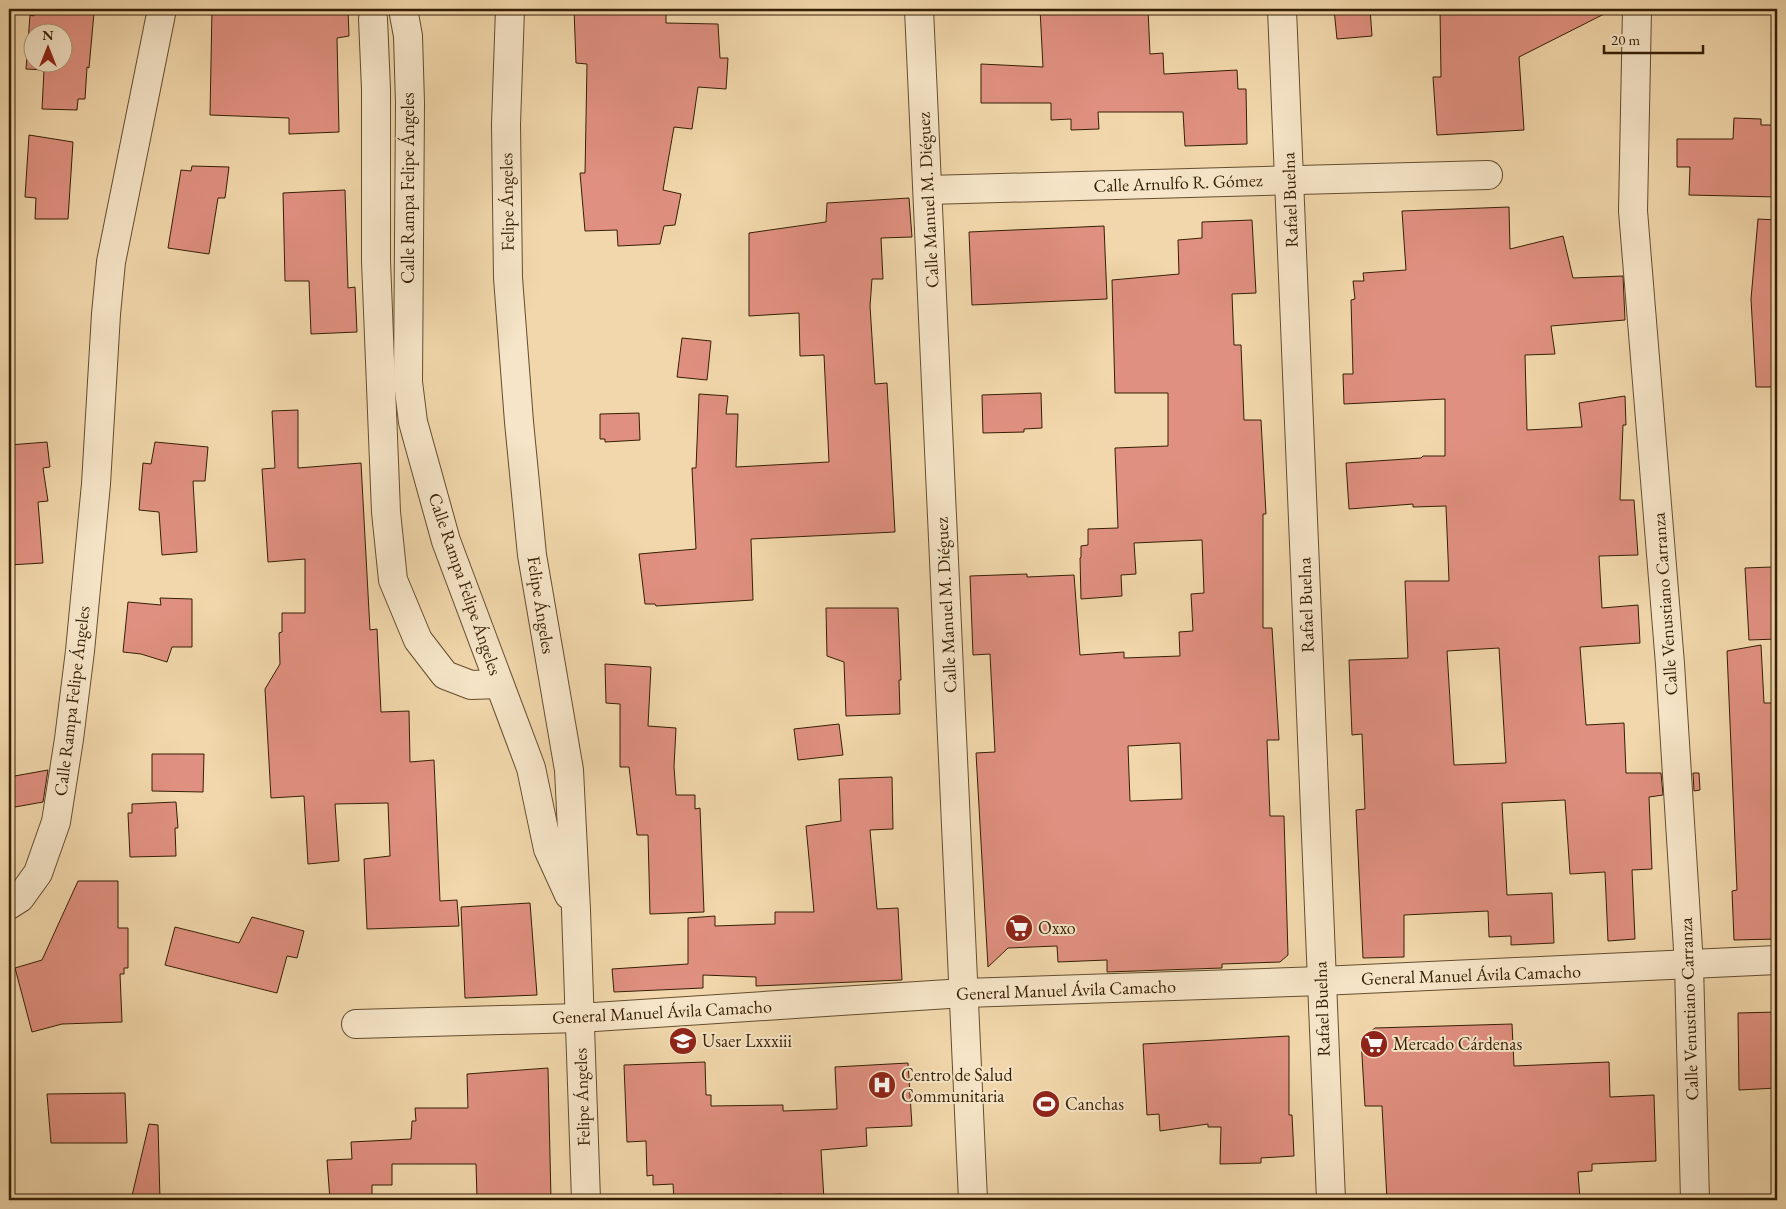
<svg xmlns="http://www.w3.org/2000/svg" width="1786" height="1209" font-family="'EB Garamond',serif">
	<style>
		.building { fill: #e09080; stroke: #351f04; fill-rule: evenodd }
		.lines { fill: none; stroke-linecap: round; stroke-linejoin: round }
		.minor-casing { stroke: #644d2e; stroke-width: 30 }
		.minor { stroke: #f6e5c8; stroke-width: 28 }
		.labels { text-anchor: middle; stroke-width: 4; stroke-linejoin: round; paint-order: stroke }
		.street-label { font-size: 18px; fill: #351f04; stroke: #f6e5c8 }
		.poi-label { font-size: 18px; fill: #351f04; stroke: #f6e5c8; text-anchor: start }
	</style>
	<rect width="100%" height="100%" fill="#f1d7ab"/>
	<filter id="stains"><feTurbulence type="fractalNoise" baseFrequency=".004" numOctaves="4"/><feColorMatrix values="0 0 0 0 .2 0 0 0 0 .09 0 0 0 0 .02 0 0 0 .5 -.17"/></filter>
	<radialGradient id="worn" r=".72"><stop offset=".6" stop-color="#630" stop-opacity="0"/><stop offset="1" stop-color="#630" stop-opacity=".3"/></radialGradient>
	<g class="building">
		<path d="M 34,9 L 65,9 L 94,13 L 89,68 L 87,67 L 85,99 L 78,99 L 77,110 L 42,109 L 44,70 L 26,69 L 30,15 L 34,16 ZM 32,32 L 62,32 L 62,62 L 32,62 Z"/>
		<polygon points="212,9 348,9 349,36 337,38 339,132 289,134 289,118 210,115"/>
		<polygon points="574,9 666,9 666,23 718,24 720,58 728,58 726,89 698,87 692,129 674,127 663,190 681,194 675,225 664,226 660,244 618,246 617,230 585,231 580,173 585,173 587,64 576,63"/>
		<polygon points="1040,9 1148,9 1150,54 1163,53 1164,74 1237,70 1238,89 1246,89 1247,144 1185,146 1183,112 1098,112 1099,129 1071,130 1071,119 1051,120 1051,103 981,103 981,64 1043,67"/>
		<polygon points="1334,9 1370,9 1372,36 1337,39"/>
		<polygon points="1440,9 1614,9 1519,57 1524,130 1437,135 1433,77 1441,77"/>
		<polygon points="1734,118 1761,119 1761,125 1777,125 1777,197 1689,195 1690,167 1677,167 1677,139 1733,139"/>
		<polygon points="29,135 73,142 68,219 35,219 36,198 25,197"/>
		<polygon points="192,166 229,167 225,198 218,198 209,254 168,248 181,170 191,171"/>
		<polygon points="345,190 348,288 355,287 357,332 311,334 309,281 285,281 283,193"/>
		<polygon points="909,198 912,237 881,238 883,279 872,279 870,306 875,384 887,383 895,532 751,539 753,600 656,606 655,604 645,604 639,554 696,549 692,468 696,468 699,394 728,396 726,414 738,414 736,467 829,462 824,355 800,356 799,313 749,316 749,233 826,222 827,203"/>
		<path d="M 1509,207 L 1510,249 L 1563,236 L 1573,278 L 1623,276 L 1625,320 L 1551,326 L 1555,354 L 1525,355 L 1527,430 L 1582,427 L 1579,403 L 1625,396 L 1626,425 L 1623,425 L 1620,500 L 1634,500 L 1638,555 L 1599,556 L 1602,608 L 1638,605 L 1640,643 L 1580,647 L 1586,725 L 1624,723 L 1626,773 L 1661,773 L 1663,795 L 1649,797 L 1652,869 L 1632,870 L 1635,939 L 1608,941 L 1605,872 L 1570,874 L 1565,800 L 1502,803 L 1507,895 L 1552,893 L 1554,943 L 1511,945 L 1511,936 L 1489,937 L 1488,911 L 1404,915 L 1404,957 L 1363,958 L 1356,810 L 1365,809 L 1362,734 L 1352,735 L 1349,660 L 1408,658 L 1405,581 L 1449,581 L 1446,506 L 1413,507 L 1413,504 L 1349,509 L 1346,463 L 1421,458 L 1423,456 L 1445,456 L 1445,399 L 1344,404 L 1343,374 L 1353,374 L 1351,300 L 1355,299 L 1353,281 L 1364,281 L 1363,273 L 1406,270 L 1402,211 ZM 1499,648 L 1506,763 L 1454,765 L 1447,651 Z"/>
		<polygon points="1758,219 1777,220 1777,387 1756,387 1751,299"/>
		<path d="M 1252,220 L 1256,293 L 1232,294 L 1234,345 L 1241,345 L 1244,420 L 1261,420 L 1266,514 L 1263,514 L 1263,628 L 1272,628 L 1279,740 L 1267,740 L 1270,816 L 1284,816 L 1288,955 L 1280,962 L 1222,964 L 1222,968 L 1107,972 L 1107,960 L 1058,962 L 1057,946 L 1008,948 L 988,967 L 976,753 L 995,752 L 990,654 L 973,655 L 970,576 L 1027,574 L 1027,577 L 1074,575 L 1080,655 L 1124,652 L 1124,658 L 1180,656 L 1179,632 L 1193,631 L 1191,594 L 1204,593 L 1202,540 L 1134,543 L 1136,574 L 1121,575 L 1122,596 L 1081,599 L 1080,558 L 1081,557 L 1081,546 L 1088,545 L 1088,529 L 1118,528 L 1115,448 L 1168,446 L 1168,393 L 1115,393 L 1112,280 L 1179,274 L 1178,240 L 1202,238 L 1202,222 ZM 1180,743 L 1182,799 L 1130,801 L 1128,746 Z"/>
		<polygon points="1104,226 1107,299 972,305 969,232"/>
		<polygon points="682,338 711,341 707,380 677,377"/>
		<polygon points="1041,393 1042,428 1024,429 1024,432 983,433 982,395"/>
		<polygon points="298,410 298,468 361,463 370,630 377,629 381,712 409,711 410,762 434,760 440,901 457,900 459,926 367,929 364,859 390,856 388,803 335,804 339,861 308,864 304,796 271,798 265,689 280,664 279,633 282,632 282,613 305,613 305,559 268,562 262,469 275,468 272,411"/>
		<polygon points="639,413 640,440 605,442 605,439 600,439 600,414"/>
		<polygon points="47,442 50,467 43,468 48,501 38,502 43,563 9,565 9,445"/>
		<polygon points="155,442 208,447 205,481 193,481 197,552 162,555 159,512 139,510 143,463 151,464"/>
		<polygon points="1772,567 1773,604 1777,604 1777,639 1749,640 1745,568"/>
		<polygon points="160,598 192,599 192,647 172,647 167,662 141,654 123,652 128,602 161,605"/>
		<polygon points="826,608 898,608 901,680 899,680 900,714 846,716 844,662 827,656"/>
		<polygon points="1761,645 1764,703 1777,703 1777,939 1734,940 1732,891 1737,890 1727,651"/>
		<polygon points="605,664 651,667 648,726 676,728 674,767 676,795 695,795 695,809 700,808 704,912 650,914 648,835 637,835 629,767 620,767 620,704 606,703"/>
		<polygon points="839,724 843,755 798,760 794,729"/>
		<polygon points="152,754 204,754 203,792 152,791"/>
		<polygon points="48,770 43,802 15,807 15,806 9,807 9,777"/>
		<polygon points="1693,773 1699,773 1700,790 1694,791"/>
		<polygon points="892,777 893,829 870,830 877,909 898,908 902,980 756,986 756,977 703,975 703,988 614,992 612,969 688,964 688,918 715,916 715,926 775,924 775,912 814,912 806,826 841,821 839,779"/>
		<polygon points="176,802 178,828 175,828 176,856 130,857 128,813 132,813 132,804"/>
		<polygon points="78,881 118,881 118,928 128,928 128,968 124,968 124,974 120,974 122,1022 62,1024 32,1032 15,968 42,960"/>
		<polygon points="530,903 537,995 465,998 461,907"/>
		<polygon points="252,917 304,931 297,958 287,956 277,993 165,965 175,927 239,943"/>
		<polygon points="1777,1012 1777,1088 1739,1090 1738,1013"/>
		<polygon points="1512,1024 1514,1066 1609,1062 1610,1097 1654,1095 1656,1161 1592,1164 1592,1171 1578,1172 1580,1200 1387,1200 1382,1106 1365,1106 1361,1039 1375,1028"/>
		<polygon points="1289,1036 1289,1115 1292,1115 1294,1156 1261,1158 1261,1163 1220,1164 1221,1127 1208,1127 1208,1124 1160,1131 1159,1114 1147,1115 1143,1044"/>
		<polygon points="705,1062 706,1095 711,1095 711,1106 783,1105 783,1111 837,1109 835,1067 908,1063 912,1126 866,1128 867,1146 821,1150 824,1200 783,1200 782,1194 674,1199 673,1184 653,1185 653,1175 647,1176 646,1141 627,1142 624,1065"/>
		<polygon points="548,1068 551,1200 510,1200 514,1196 477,1197 476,1164 392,1164 392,1185 372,1185 372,1200 330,1200 327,1160 352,1159 351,1142 411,1139 412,1121 416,1121 415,1108 468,1108 467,1074"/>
		<polygon points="125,1093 127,1143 51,1143 47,1094"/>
		<polygon points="149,1124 158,1125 160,1200 131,1200"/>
	</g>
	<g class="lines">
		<defs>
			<g id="minor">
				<polyline points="403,9 408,36 410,103 408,382 413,422 446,541 531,768 548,849 569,895"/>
				<polyline points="510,9 506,124 508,278 519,422 532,555 569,770 576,910 586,1200"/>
				<polyline points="919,9 973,1200"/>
				<polyline points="1282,9 1331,1200"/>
				<polyline points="1637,9 1633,211 1670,664 1689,965 1695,1200"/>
				<polyline points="373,19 376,89 376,261 386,512 393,580 418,640 445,675 471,685 499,684"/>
				<polyline points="928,190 1488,175"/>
				<polyline points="9,905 20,898 38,873 56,822 69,739 80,651 96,484 106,314 111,262 162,9"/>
				<polyline points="356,1024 579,1018 964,993 1321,981 1777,960"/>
			</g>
		</defs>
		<use href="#minor" class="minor-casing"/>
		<use href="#minor" class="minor"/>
	</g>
	<defs>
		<symbol id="supermarket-disc" viewBox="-11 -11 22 22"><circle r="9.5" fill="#8f2418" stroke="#f6e5c8"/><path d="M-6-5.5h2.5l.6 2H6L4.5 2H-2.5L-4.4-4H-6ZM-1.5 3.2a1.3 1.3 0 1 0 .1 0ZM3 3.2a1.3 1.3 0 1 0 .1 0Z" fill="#fff"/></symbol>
		<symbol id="school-disc" viewBox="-11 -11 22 22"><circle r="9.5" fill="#8f2418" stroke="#f6e5c8"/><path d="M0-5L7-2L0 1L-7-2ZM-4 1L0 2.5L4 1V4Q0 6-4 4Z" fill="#fff"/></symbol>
		<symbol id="hospital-disc" viewBox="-11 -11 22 22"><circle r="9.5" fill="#8f2418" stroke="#f6e5c8"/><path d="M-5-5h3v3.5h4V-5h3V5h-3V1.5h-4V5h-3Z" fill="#fff"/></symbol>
		<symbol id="stadium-disc" viewBox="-11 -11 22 22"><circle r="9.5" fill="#8f2418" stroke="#f6e5c8"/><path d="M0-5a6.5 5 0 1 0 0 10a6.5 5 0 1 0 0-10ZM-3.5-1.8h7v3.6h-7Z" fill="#fff"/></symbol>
	</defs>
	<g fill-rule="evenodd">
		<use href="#supermarket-disc" x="1003" y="912" width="32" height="32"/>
		<use href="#school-disc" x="667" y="1025" width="32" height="32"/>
		<use href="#supermarket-disc" x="1358" y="1028" width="32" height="32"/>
		<use href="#hospital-disc" x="866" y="1069" width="32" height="32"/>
		<use href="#stadium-disc" x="1030" y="1088" width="32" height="32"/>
	</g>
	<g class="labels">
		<g class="street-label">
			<text transform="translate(1178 183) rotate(-2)" y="6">Calle Arnulfo R. Gómez</text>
			<text transform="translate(408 188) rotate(-90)" y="6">Calle Rampa Felipe Ángeles</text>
			<text transform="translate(928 200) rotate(-93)" y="6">Calle Manuel M. Diéguez</text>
			<text transform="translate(1290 200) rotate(-92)" y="6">Rafael Buelna</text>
			<text transform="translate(507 202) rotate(-91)" y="6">Felipe Ángeles</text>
			<text transform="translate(465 584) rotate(71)" y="6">Calle Rampa Felipe Ángeles</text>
			<text transform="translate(1665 604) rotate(-94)" y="6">Calle Venustiano Carranza</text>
			<text transform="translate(541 605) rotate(81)" y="6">Felipe Ángeles</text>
			<text transform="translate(946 605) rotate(-93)" y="6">Calle Manuel M. Diéguez</text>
			<text transform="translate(1306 605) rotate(-92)" y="6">Rafael Buelna</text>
			<text transform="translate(72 701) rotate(-83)" y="6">Calle Rampa Felipe Ángeles</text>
			<text transform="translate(1471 975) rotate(-2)" y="6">General Manuel Ávila Camacho</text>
			<text transform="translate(1066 990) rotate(-2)" y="6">General Manuel Ávila Camacho</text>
			<text transform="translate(1322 1009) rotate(-92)" y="6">Rafael Buelna</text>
			<text transform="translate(1689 1009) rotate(-92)" y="6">Calle Venustiano Carranza</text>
			<text transform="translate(662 1012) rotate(-3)" y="6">General Manuel Ávila Camacho</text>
			<text transform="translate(582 1097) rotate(-92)" y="6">Felipe Ángeles</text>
		</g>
		<g class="poi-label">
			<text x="1038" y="934">Oxxo</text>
			<text x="702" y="1047">Usaer Lxxxiii</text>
			<text x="1393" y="1050">Mercado Cárdenas</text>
			<text x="901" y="1081">Centro de Salud<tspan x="901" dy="21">Communitaria</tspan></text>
			<text x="1065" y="1110">Canchas</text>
		</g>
	</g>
	<rect width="1786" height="1209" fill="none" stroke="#f1d7ab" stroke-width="30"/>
	<rect x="10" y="10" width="1766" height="1189" fill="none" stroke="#351f04" stroke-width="2.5"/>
	<rect x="15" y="15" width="1756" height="1179" fill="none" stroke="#351f04"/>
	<g transform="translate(48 48)"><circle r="24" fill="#f6e5c8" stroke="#a9967a"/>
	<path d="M0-4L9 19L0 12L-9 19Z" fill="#8f2418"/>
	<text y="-8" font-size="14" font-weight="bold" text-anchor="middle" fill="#351f04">N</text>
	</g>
	<path d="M1604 45v8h99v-8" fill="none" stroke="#351f04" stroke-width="2.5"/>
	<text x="1611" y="45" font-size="15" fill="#351f04" stroke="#f6e5c8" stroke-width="4" paint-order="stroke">20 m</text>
	<rect width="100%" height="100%" filter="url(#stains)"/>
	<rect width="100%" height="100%" fill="url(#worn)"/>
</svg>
